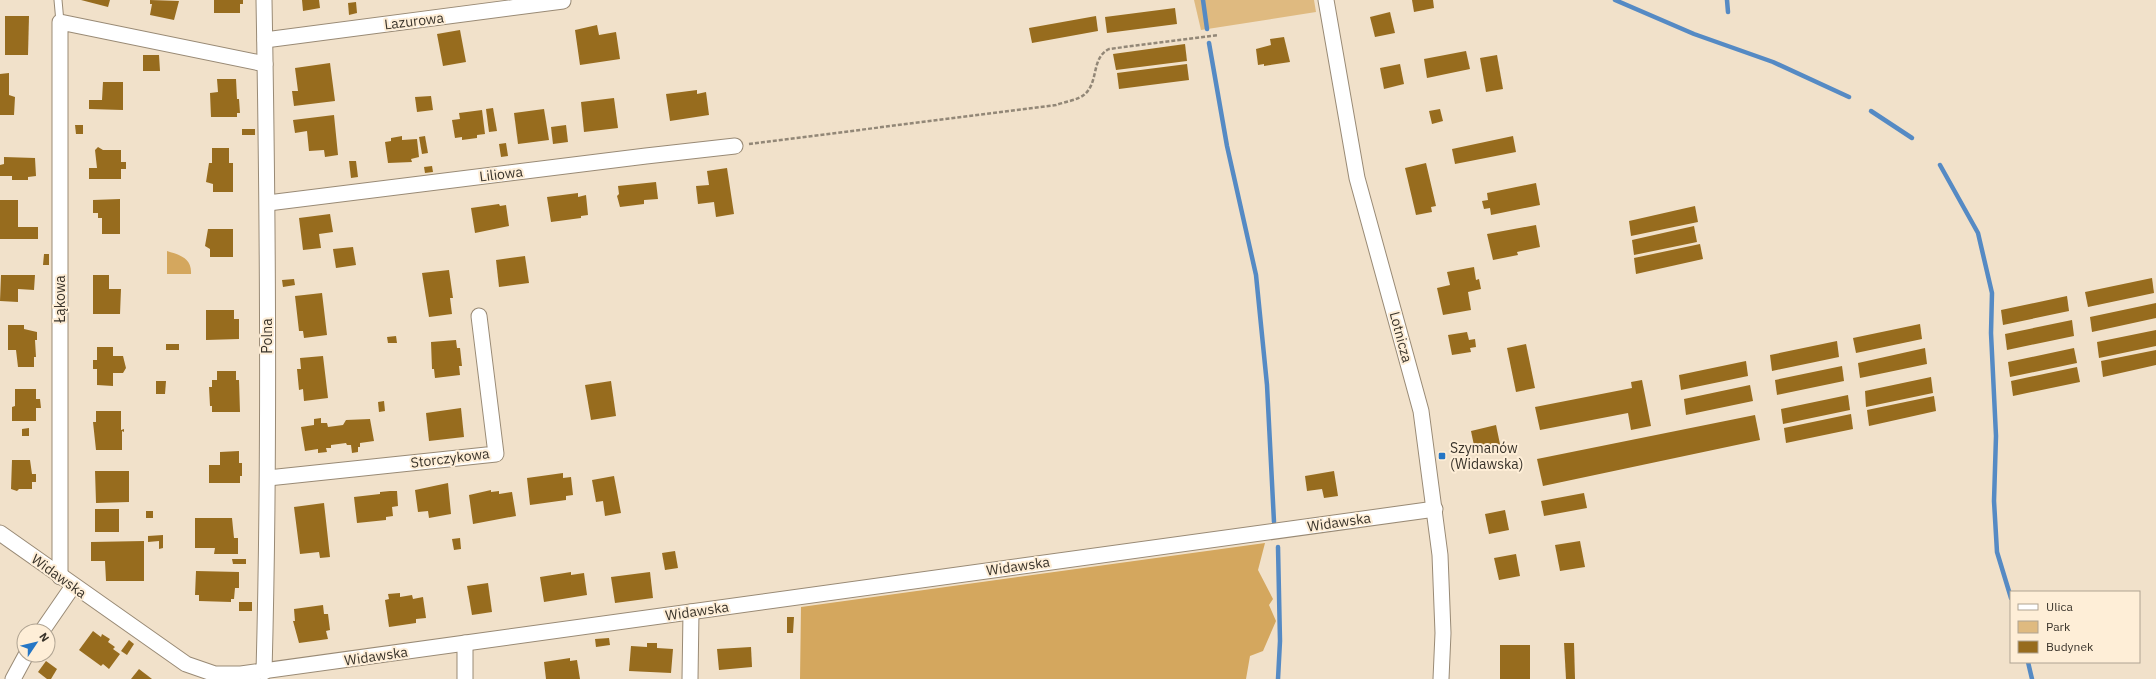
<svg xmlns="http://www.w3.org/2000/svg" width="2156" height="679" font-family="'IBM Plex Sans',sans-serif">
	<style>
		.green { fill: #dfba80 }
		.forest { fill: #d4a75e }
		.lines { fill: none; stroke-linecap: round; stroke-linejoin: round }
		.stream { stroke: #558ac4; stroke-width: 4.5 }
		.building { fill: #976c1e }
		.service-casing { stroke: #998a75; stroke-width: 9 }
		.minor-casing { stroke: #998a75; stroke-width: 17 }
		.path { stroke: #928777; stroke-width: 2.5; stroke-dasharray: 4 2; stroke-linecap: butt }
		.service { stroke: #fff; stroke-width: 7 }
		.minor { stroke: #fff; stroke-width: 15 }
		.poi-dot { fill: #2576c5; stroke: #feeed7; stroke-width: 1.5 }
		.labels { text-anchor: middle; stroke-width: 4; stroke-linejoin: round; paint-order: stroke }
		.street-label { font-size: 14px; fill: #39332a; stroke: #feeed7 }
		.poi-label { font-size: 14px; fill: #39332a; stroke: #feeed7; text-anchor: start }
	</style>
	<rect width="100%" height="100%" fill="#f1e1ca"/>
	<polygon class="green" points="1194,0 1314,0 1316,12 1201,30"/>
	<g class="forest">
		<path d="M 167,251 C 180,255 192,258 191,274 L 167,274 Z"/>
		<polygon points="1265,543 1258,570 1273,599 1269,605 1276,621 1263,651 1250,656 1246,679 800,679 801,607"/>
	</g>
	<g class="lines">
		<g class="stream">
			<polyline points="1203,0 1207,29"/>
			<polyline points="1615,0 1694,34 1773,62 1849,97"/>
			<polyline points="1727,0 1728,12"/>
			<polyline points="1209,43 1227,146 1256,275 1267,385 1274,522"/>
			<polyline points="1871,111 1912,138"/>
			<polyline points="1940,165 1978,233 1992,293 1991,333 1996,436 1994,501 1997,552 2011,598"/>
			<polyline points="1278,547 1280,641 1278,679"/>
			<polyline points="2028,662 2032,679"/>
		</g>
	</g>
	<g class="building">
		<polygon points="81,0 110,0 108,7"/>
		<polygon points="150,0 179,1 174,20 150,15 152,4 150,4"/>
		<polygon points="214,0 243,0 243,4 240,4 240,13 214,13"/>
		<polygon points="302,0 319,0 320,8 303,11"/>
		<polygon points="1412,0 1433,0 1434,8 1414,12"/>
		<polygon points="356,2 357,13 349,15 348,3"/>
		<polygon points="1175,8 1177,24 1107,33 1105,17"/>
		<polygon points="1390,12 1395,33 1375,37 1370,17"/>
		<polygon points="5,16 29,16 28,55 5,55"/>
		<polygon points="1096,16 1098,31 1032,43 1029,28"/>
		<polygon points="597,25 599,35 616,32 620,59 580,65 575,30"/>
		<polygon points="460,30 466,62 443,66 437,34"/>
		<polygon points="1284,37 1290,62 1264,66 1264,64 1258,65 1256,49 1271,45 1270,39"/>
		<polygon points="1185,44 1187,61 1116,70 1113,54"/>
		<polygon points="1466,51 1470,69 1427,78 1424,59"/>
		<polygon points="143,55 159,55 160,71 143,71"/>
		<polygon points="1497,55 1503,89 1486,92 1480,58"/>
		<polygon points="330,63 335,101 294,106 292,91 298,91 295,68"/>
		<polygon points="1187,64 1189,80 1119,89 1117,73"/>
		<polygon points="1400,64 1404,84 1384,89 1380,68"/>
		<polygon points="9,73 9,95 15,97 14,115 0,115 0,74"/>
		<polygon points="217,79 236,79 237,99 239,99 240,113 237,113 237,117 211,117 210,93 218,92"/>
		<polygon points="103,82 123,82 123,110 89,109 89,100 102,100"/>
		<polygon points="697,90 697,94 706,92 709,115 670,121 666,94"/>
		<polygon points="431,96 433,110 417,112 415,97"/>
		<polygon points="614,98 618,128 584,132 581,102"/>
		<polygon points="493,108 497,131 489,132 486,109"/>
		<polygon points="544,109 549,140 518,144 514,113"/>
		<polygon points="1440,109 1443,121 1432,124 1429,111"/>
		<polygon points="482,110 485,134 477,135 477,138 462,140 462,137 455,138 452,120 460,119 459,113"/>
		<polygon points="334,115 338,155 325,157 324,150 309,151 307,131 295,133 293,120"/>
		<polygon points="75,125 83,125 83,134 76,134"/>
		<polygon points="566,125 568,142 553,144 551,127"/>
		<rect x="242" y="129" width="13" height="6"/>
		<polygon points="402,136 402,140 417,139 419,157 411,159 412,162 388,163 385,142 391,141 391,138"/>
		<polygon points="425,136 428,153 422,154 419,137"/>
		<polygon points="1513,136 1516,152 1455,164 1452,149"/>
		<polygon points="506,143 508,156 501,157 499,144"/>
		<polygon points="98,147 103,150 121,150 121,162 126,162 126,169 121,169 121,179 89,179 89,168 97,168 95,150"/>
		<polygon points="212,148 229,148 229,163 233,163 233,192 213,192 213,184 206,182 209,163 212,163"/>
		<polygon points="4,157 35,158 36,176 28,177 28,180 12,180 12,176 0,176 0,165 4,164"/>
		<polygon points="349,161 356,161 358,177 351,178"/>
		<polygon points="1426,163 1436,206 1431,207 1432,212 1416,215 1405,168"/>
		<polygon points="432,166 433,172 425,173 424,167"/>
		<polygon points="727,168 734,214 716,217 714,202 698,204 696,186 709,185 707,171"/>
		<polygon points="656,182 658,199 644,200 644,204 620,207 617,196 619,194 618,186"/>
		<polygon points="1536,183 1540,205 1491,215 1490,208 1484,209 1482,201 1488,200 1487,193"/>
		<polygon points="578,193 578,197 586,195 588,215 581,216 581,218 551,222 547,197"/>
		<polygon points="120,199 120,234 102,234 102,218 98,218 98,213 93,213 93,200"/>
		<polygon points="0,200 18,200 18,227 38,227 38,239 0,239"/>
		<polygon points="499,204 500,206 506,205 509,226 475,233 471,208"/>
		<polygon points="1695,206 1698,222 1631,236 1629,221"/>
		<polygon points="330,214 333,232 319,234 321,248 303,250 299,218"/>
		<polygon points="1536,225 1540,247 1517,252 1518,255 1493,260 1487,234"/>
		<polygon points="1694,226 1697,242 1634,255 1632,240"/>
		<polygon points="208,229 233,229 233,257 210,257 210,249 205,246"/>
		<polygon points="1700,244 1703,259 1636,274 1634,258"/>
		<polygon points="353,247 356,265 336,268 333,249"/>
		<polygon points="44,254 49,254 49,265 43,265"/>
		<polygon points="525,256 529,283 499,287 496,260"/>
		<polygon points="1474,267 1476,280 1479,279 1481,289 1468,292 1471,310 1443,315 1437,288 1450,285 1447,272"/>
		<polygon points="449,270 453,298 450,298 452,314 429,317 422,273"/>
		<polygon points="1,275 35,275 34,290 18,289 18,302 0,301"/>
		<polygon points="93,275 109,275 109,289 121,289 120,314 93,314"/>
		<polygon points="2152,278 2154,293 2088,307 2085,292"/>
		<polygon points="294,279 295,285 283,287 282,280"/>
		<polygon points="322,293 327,335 304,338 303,331 299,331 295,296"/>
		<polygon points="2067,296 2069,311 2003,325 2001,310"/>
		<polygon points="2156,303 2156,318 2092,332 2090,317"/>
		<polygon points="206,310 234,310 234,319 239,319 239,339 206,340"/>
		<polygon points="2072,320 2074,336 2007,350 2005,334"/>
		<polygon points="1920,324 1922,339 1856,353 1853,338"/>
		<polygon points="8,325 24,325 24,329 37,332 37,340 35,340 36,357 34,357 34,367 18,367 16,350 8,350"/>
		<polygon points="2156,330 2156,346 2099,358 2097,342"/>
		<polygon points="1467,332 1469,340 1475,339 1476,347 1470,348 1471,352 1452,355 1448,335"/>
		<polygon points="396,336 397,343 388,343 387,337"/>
		<polygon points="456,340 457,348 460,348 462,366 459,366 460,375 435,378 434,369 432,369 431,342"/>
		<polygon points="1837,341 1839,357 1772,371 1770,355"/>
		<rect x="166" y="344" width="13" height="6"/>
		<polygon points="1526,344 1535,388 1516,392 1507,348"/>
		<polygon points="97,347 113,347 113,356 123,356 126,368 123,373 113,373 113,386 97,385 97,369 93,369 93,360 97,360"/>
		<polygon points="1925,348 1927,364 1860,378 1858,363"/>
		<polygon points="2074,348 2077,363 2010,377 2008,362"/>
		<polygon points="2156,350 2156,365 2103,377 2101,361"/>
		<polygon points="323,356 328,398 304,401 303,389 299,390 297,369 301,369 300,358"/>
		<polygon points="1746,361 1748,376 1681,390 1679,375"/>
		<polygon points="1842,366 1844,381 1777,395 1775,380"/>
		<polygon points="2077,367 2080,382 2013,396 2011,381"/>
		<polygon points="217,371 236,371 236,380 239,380 240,412 212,412 212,406 210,406 209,387 212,387 212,380 217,380"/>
		<polygon points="1931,377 1933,393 1866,407 1865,391"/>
		<polygon points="1642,380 1651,426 1631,430 1628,413 1540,430 1535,407 1632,388 1631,382"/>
		<polygon points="156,381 166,381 165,394 156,394"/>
		<polygon points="611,381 616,416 591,420 585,385"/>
		<polygon points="1750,385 1753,401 1686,415 1684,399"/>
		<polygon points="15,389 36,389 36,399 40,399 41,408 36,408 36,421 12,421 12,407 15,406"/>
		<polygon points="1848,395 1850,410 1783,424 1781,409"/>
		<polygon points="1934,396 1936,411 1869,426 1867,410"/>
		<polygon points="384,401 385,411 379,412 378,402"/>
		<polygon points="461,408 464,437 429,441 426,413"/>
		<polygon points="96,411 121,411 121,430 124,429 124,432 122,431 122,450 96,450 93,422 96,422"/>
		<polygon points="1851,414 1853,429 1786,443 1784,428"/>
		<polygon points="1755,415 1760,440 1543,486 1537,459"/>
		<polygon points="321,418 321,423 327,423 328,427 343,425 346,420 370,419 374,441 360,443 360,447 358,447 358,452 352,453 351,445 347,445 346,443 331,445 331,448 326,448 327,452 318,453 318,449 305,451 301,427 314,425 314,419"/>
		<polygon points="1496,425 1501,449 1476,455 1471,431"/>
		<polygon points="29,428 29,436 22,436 22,429"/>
		<polygon points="239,451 239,463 242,463 242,476 240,476 240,483 209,483 209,465 220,465 220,452"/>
		<polygon points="12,460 30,460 32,474 36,474 36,482 32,482 32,489 19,489 17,491 11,489"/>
		<polygon points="95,471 129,471 129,502 96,503"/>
		<polygon points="1334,471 1338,496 1324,498 1322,489 1307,491 1305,476"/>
		<polygon points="563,473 563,478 571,477 573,495 566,496 566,500 530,505 527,478"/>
		<polygon points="614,476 621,513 605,516 603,501 596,502 592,480"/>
		<polygon points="448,483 451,514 429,518 428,511 418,512 415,490"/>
		<polygon points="491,490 491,492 499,491 499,494 512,492 516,516 473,524 469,495"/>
		<polygon points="390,491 397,491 398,506 392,507 393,516 386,517 386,520 357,523 354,497 380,494 380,492"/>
		<polygon points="1584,493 1587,508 1544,516 1541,501"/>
		<polygon points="324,503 330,557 320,558 319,552 300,554 294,507"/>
		<rect x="95" y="509" width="24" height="23"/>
		<polygon points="1505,510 1509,530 1489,534 1485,514"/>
		<rect x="146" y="511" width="7" height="7"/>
		<polygon points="195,518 232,518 234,538 238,538 238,554 214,554 215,548 195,548"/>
		<polygon points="163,535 163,548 159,549 159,541 148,542 148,536"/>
		<polygon points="460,538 461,549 454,550 452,539"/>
		<polygon points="144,541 144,581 106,581 105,561 91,561 91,542"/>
		<polygon points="1580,541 1585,567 1560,571 1555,545"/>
		<polygon points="675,551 678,568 665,570 662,553"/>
		<polygon points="1516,554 1520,576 1499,580 1494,558"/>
		<polygon points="232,559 246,559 246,564 233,564"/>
		<polygon points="196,571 239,572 239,588 235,588 234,599 231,599 231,602 199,601 199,595 195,595"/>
		<polygon points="571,572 571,575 584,573 587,595 544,602 540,577"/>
		<polygon points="650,572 653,598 615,603 611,577"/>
		<polygon points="488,583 492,612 472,615 467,586"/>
		<polygon points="400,593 400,597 412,595 413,599 423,597 426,618 416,619 416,623 389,627 385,600 389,599 388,594"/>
		<rect x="239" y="602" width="13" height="9"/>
		<polygon points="323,605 324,614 328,614 330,630 326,631 328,639 299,643 293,621 295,621 294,609"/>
		<polygon points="787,617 794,617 793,633 787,633"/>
		<polygon points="93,631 101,637 102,634 110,639 108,642 115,647 113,649 120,654 109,669 103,664 101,666 79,650"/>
		<polygon points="609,638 610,645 596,647 595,639"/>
		<polygon points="129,640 134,644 127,655 121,651"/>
		<polygon points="647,643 657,643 657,648 673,649 671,673 629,671 631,646 647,647"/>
		<polygon points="1564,643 1574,643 1575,679 1566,679"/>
		<rect x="1500" y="645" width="30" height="34"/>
		<polygon points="751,647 752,667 719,670 717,649"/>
		<polygon points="570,658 570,661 577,660 580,679 546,679 544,662"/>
		<polygon points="46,661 57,669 51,679 47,679 38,672"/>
		<polygon points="139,669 152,679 131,679"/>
	</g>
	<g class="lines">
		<defs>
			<polyline id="service" points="58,0 60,22"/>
			<g id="minor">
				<polyline points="1326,0 1357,178 1421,411 1440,555 1443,633 1441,679"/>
				<polyline points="265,40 563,1"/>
				<polyline points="268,203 646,156 735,146"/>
				<polyline points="268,478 496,454 479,316"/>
				<polyline points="0,533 186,664 215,674 241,674 1435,509"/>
				<polyline points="60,577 60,22 265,64"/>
				<polyline points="42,631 73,586"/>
				<polyline points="465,643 465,679"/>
				<path d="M 264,672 C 270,448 268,224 264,0"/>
				<polyline points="13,679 26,655"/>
				<polyline points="690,679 691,612"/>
			</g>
		</defs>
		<use href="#service" class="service-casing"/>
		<use href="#minor" class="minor-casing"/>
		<path class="path" d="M 749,144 L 1056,105 C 1064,102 1079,100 1085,94 C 1099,81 1091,58 1109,49 L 1218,35"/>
		<use href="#service" class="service"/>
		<use href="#minor" class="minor"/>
	</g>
	<rect class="poi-dot" x="1438" y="452" width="8" height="8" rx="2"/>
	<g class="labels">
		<g class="street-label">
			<text transform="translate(414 21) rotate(-7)" y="5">Lazurowa</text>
			<text transform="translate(501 174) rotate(-7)" y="5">Liliowa</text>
			<text transform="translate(60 299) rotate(-90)" y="5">Łąkowa</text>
			<text transform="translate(267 336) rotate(-90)" y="5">Polna</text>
			<text transform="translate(1401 337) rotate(75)" y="5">Lotnicza</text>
			<text transform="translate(450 458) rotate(-7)" y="5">Storczykowa</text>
			<text transform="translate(1339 522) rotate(-8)" y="5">Widawska</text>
			<text transform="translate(1018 566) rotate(-8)" y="5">Widawska</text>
			<text transform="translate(59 576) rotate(36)" y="5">Widawska</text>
			<text transform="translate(697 611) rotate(-8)" y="5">Widawska</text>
			<text transform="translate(376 656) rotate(-8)" y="5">Widawska</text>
		</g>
		<g class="poi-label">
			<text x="1450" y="453">Szymanów<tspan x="1450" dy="16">(Widawska)</tspan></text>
		</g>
	</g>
	<rect x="2010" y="591" width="130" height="72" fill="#feeed7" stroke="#afa392"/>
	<rect x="2018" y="604" width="20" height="6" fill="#ffffff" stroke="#afa392"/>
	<text x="2046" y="611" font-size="12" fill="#39332a">Ulica</text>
	<rect x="2018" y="621" width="20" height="12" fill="#dfba80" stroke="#afa392"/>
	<text x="2046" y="631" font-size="12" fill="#39332a">Park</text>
	<rect x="2018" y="641" width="20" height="12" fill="#976c1e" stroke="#afa392"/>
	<text x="2046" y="651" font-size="12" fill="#39332a">Budynek</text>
	<g transform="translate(36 643) rotate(55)"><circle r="19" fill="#feeed7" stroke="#afa392"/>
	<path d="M0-3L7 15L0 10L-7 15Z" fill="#2576c5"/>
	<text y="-6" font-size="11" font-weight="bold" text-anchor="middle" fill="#39332a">N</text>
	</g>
</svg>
